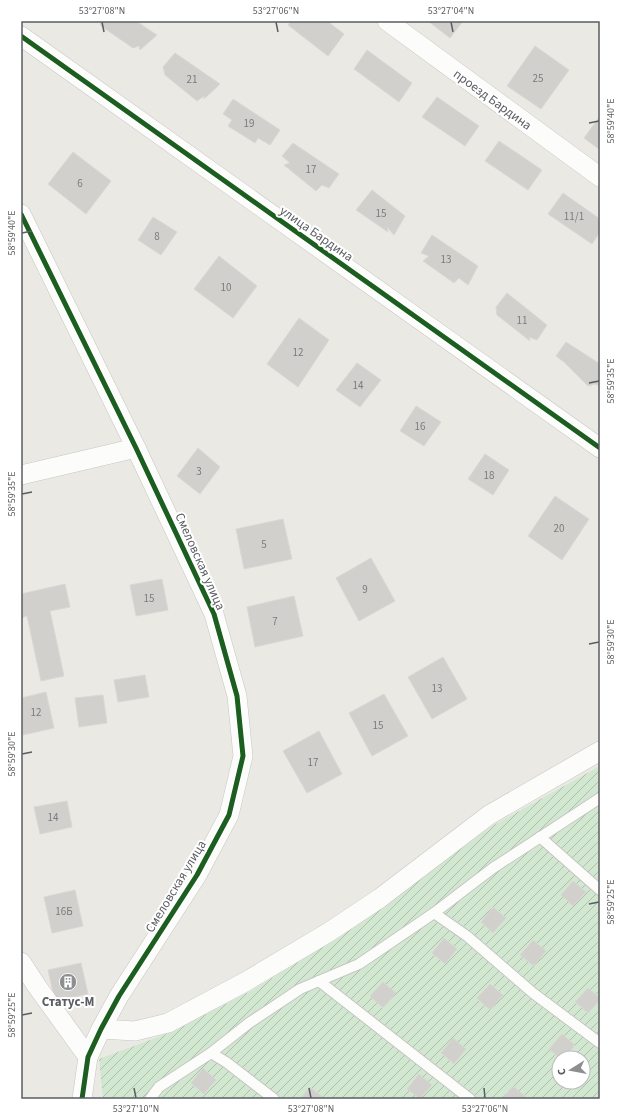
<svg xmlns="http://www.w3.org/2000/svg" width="621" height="1120" font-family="'Source Sans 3',sans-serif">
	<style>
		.garden { fill: url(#garden-furrows); fill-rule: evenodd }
		.building { fill: #d1d0cd; stroke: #d9d8d4 }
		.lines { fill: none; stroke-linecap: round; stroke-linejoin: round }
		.service-casing { stroke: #c6c6c5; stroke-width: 12 }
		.minor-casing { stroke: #c6c6c5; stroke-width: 20 }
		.service { stroke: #fcfcfb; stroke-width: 10 }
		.minor { stroke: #fcfcfb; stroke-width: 19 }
		.cycleway-casing { stroke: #fff; stroke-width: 8 }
		.cycleway { stroke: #1b5e20; stroke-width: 5 }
		.ticks { fill: none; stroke: #5a5d62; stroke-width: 1.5 }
		.labels { text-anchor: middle; stroke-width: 4; stroke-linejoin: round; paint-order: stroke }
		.number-label { font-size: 11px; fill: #797b7e }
		.street-label { font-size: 13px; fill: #5a5d62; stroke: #fff }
		.poi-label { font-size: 13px; font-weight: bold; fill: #5a5d62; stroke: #fff }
		.neatline { fill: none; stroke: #5a5d62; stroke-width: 1.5 }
		.ticks-label { font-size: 10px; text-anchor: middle; fill: #5a5d62 }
	</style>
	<defs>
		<pattern id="garden-furrows" width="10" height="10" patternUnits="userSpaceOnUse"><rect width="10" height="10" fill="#d1e7d0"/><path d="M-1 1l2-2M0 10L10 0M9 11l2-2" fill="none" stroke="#adbeac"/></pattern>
	</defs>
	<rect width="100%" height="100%" fill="#eae9e4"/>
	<path class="garden" d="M 600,766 L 600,1099 L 103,1099 L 99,1059 L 169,1033 L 249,992 L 332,941 L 494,825 ZM 559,1058 L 583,1058 L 583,1082 L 559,1082 Z"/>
	<g class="building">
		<polygon points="100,21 136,21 157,35 140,50 139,46 133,48 101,26"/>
		<polygon points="291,21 327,21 344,34 328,56 288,25"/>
		<polygon points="428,21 463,21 450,38"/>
		<polygon points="535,46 569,70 541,109 507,86"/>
		<polygon points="367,50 412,83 399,102 354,69"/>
		<polygon points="175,53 220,84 204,99 204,96 197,101 165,75 163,67"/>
		<polygon points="437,97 479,126 465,146 422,117"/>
		<polygon points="233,99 280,130 270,145 258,138 255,143 228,126 232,120 223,114"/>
		<polygon points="600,116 600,150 584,138"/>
		<polygon points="499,141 542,170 528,190 485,161"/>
		<polygon points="293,143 339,174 329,188 322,185 316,191 284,165 290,163 282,156"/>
		<polygon points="73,152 111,181 86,214 48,184"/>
		<polygon points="372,190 405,216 394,235 387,227 388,232 356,210"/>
		<polygon points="563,193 600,219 600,232 592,244 548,214"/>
		<polygon points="153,217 177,232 161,255 138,240"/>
		<polygon points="432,235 478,266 468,285 459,278 454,283 423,261 429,256 421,253"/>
		<polygon points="219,256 257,286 233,318 194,289"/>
		<polygon points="507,293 547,325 537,340 529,337 530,341 497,315 496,307"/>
		<polygon points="299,318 329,340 298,387 267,364"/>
		<polygon points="566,342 600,364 600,386 595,384 588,386 564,362 556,356"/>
		<polygon points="357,363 381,380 360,407 336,390"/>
		<polygon points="416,406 441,422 424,446 400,431"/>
		<polygon points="198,448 220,467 200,494 177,476"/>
		<polygon points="485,454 509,470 493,495 468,479"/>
		<polygon points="555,496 589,519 562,560 528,536"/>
		<polygon points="283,519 292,559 244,569 236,529"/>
		<polygon points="371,558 395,601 359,621 336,578"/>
		<polygon points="162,579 168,610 136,616 130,585"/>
		<polygon points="65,584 70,607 50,611 64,676 41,681 27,616 21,618 21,594"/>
		<polygon points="294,596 303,636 255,647 247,607"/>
		<polygon points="443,657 467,699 432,719 408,677"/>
		<polygon points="145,675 149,697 118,702 114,680"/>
		<polygon points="46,692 54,728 23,735 21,727 21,698"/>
		<polygon points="384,694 408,736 372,756 349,713"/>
		<polygon points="103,695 107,723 79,727 75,698"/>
		<polygon points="319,731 342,774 307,793 283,751"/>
		<polygon points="67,801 72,827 40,834 34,807"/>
		<polygon points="573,881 586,892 573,906 561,895"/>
		<polygon points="75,890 83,926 52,933 44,897"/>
		<polygon points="493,907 506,918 493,933 481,922"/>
		<polygon points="444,938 457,949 445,964 432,953"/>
		<polygon points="533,940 546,951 534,966 520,955"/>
		<polygon points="81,963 88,994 55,1001 48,970"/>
		<polygon points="383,982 396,993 383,1008 370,996"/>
		<polygon points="490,984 503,995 490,1010 477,998"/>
		<polygon points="588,988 600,998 600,1000 588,1013 575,1002"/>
		<polygon points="562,1034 575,1045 564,1058 560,1058 549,1049"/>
		<polygon points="453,1038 466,1049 454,1064 441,1053"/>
		<polygon points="203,1068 216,1080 204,1094 191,1083"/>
		<polygon points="419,1074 432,1085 420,1099 407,1089"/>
		<polygon points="513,1086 526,1097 524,1099 502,1099"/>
		<polygon points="310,1087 324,1098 323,1099 300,1099"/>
	</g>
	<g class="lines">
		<defs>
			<g id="service">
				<polyline points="540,837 600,890"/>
				<polyline points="434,913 467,936 533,993 600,1043"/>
				<polyline points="319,981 470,1099"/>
				<polyline points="211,1053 226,1062 274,1099"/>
				<polyline points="150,1099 159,1087 211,1053 249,1023 300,989 359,964 434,913 493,868 600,798"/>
			</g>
			<g id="minor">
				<polyline points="387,21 600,177"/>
				<polyline points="21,36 600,448"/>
				<polyline points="21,214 136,448 214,614 237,696 243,756 229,815 197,875 119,996 101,1029 88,1057 82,1099"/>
				<polyline points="21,475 136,448"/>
				<polyline points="21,962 36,985 88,1057"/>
				<polyline points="101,1029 135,1031 168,1023 245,982 329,932 380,898 489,815 600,751"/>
			</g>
		</defs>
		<use href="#service" class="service-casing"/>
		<use href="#minor" class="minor-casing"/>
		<use href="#service" class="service"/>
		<use href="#minor" class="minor"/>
		<defs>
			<g id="cycleway">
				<polyline points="21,36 600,448"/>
				<polyline points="21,214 136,448 214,614 237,696 243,756 229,815 197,875 119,996 101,1029 88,1057 82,1099"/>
			</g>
		</defs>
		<use href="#cycleway" class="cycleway-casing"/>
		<use href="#cycleway" class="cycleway"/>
	</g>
	<path class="ticks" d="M 102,22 L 104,32M 276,22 L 278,32M 451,22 L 453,32M 589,123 L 599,121M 22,233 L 32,231M 589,383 L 599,381M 22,494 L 32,492M 589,644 L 599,642M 22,754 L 32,752M 589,904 L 599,902M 22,1015 L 32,1013M 134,1088 L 136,1098M 309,1088 L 311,1098M 484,1088 L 485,1098"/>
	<defs>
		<symbol id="building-disc" viewBox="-11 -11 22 22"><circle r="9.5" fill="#8c8e90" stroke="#fff"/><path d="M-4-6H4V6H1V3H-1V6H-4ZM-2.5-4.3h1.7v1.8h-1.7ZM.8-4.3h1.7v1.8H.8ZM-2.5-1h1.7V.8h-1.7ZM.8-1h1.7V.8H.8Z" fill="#fff"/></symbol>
	</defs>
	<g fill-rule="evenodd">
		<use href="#building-disc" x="58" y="972" width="20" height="20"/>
	</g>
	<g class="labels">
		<g class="number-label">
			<text x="538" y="82">25</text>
			<text x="192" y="83">21</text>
			<text x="249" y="127">19</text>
			<text x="311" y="173">17</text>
			<text x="80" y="187">6</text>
			<text x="381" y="217">15</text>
			<text x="574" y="220">11/1</text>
			<text x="157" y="240">8</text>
			<text x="446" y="263">13</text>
			<text x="226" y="291">10</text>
			<text x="522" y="324">11</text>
			<text x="298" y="356">12</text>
			<text x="358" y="389">14</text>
			<text x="420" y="430">16</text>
			<text x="199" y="475">3</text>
			<text x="489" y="479">18</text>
			<text x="559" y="532">20</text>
			<text x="264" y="548">5</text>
			<text x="365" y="593">9</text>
			<text x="149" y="602">15</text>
			<text x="275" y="625">7</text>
			<text x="437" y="692">13</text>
			<text x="36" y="716">12</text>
			<text x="378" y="729">15</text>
			<text x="313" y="766">17</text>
			<text x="53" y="821">14</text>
			<text x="64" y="915">16Б</text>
		</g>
		<g class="street-label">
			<text transform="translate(493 99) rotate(36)" y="5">проезд Бардина</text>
			<text transform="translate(317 233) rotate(35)" y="5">улица Бардина</text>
			<text transform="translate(201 561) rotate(66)" y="5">Смеловская улица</text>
			<text transform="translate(175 886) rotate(-59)" y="5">Смеловская улица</text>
		</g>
		<g class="poi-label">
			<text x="68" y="1006">Статус-М</text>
		</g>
	</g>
	<rect width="621" height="1120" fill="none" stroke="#ffffff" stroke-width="44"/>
	<g transform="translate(571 1070) rotate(259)"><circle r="19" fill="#ffffff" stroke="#bdbec0"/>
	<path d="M0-3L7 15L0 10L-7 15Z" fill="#8c8e90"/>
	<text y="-6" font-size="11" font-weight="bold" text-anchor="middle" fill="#5a5d62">С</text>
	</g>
	<rect x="22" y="22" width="577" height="1076" class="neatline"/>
	<g class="ticks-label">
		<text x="102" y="14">53°27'08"N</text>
		<text x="276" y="14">53°27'06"N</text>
		<text x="451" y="14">53°27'04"N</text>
		<text transform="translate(610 121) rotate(-90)" y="4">58°59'40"E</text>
		<text transform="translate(11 233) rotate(-90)" y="4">58°59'40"E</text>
		<text transform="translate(610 381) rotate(-90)" y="4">58°59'35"E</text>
		<text transform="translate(11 494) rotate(-90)" y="4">58°59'35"E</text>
		<text transform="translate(610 642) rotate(-90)" y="4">58°59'30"E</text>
		<text transform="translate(11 754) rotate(-90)" y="4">58°59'30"E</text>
		<text transform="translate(610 902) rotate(-90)" y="4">58°59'25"E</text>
		<text transform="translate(11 1015) rotate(-90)" y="4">58°59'25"E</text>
		<text x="136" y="1112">53°27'10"N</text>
		<text x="311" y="1112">53°27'08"N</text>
		<text x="485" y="1112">53°27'06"N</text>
	</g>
</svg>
